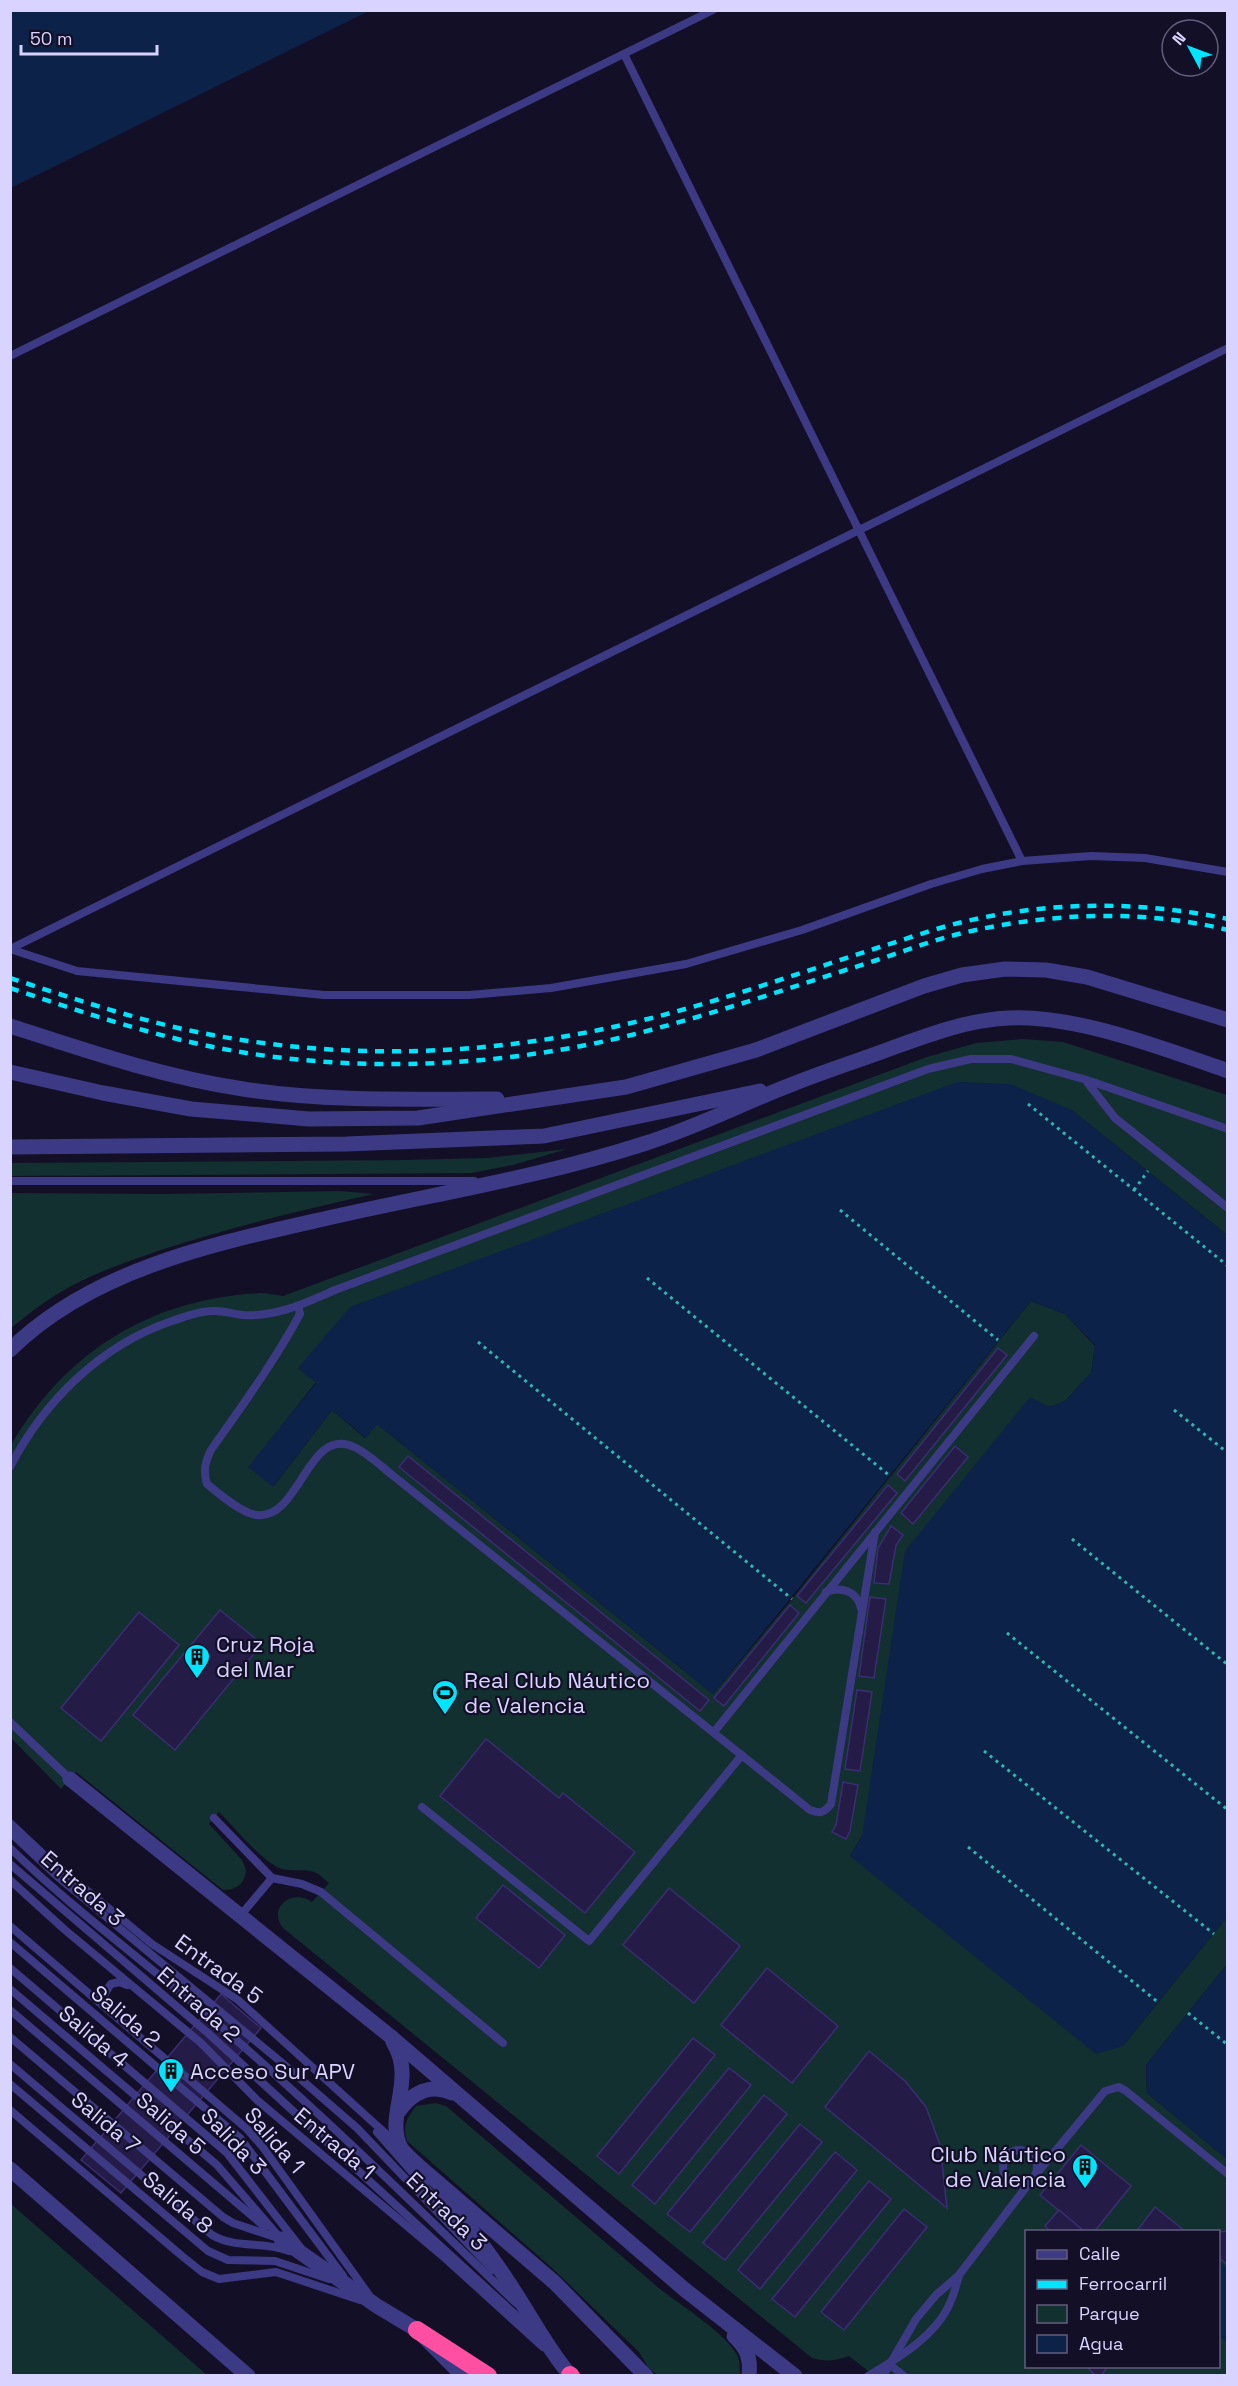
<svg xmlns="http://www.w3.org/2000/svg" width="1238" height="2386" font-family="'Space Grotesk',sans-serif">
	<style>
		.green { fill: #12302f; fill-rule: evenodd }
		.water { fill: #0c2248 }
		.building { fill: #241b47; stroke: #3b2d73; stroke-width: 1.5 }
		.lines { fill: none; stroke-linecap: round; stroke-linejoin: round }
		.path { stroke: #2fb8b0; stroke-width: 3; stroke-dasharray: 3 4.5; stroke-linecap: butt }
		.lane { stroke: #3d3a85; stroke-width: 8 }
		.street { stroke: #3d3a85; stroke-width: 15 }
		.highway { stroke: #ff4fa3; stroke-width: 18 }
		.rail { stroke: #00e5ff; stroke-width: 4.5; stroke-dasharray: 9 8; stroke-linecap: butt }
		.labels { text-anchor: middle; stroke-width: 4.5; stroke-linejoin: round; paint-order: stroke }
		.poi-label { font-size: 22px; fill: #d9d4ff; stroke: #130f26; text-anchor: start }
		.street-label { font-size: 22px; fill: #d9d4ff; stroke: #130f26 }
	</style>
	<rect width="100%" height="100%" fill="#130f26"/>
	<g class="green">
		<path d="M 1023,1039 L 1063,1042 L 1227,1095 L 1227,1235 L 1072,1110 L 298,1368 L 316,1382 L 249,1467 L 274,1486 L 332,1410 L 365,1438 L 377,1424 L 713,1694 L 792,1599 L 1031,1301 L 1065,1314 L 1095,1346 L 1091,1373 L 1065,1401 L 1050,1407 L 1030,1398 L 862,1836 L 850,1856 L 1123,2046 L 1227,1917 L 1227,1964 L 1146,2065 L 1147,2093 L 1227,2159 L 1227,2375 L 874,2376 L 849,2356 C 835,2361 826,2362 812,2358 L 283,1928 C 267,1908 292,1888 312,1902 L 329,1883 C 324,1879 319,1874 314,1872 C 302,1868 288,1873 277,1867 C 255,1854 237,1830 219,1812 L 209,1824 L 242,1860 L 246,1870 C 245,1884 237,1890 223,1890 L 76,1772 L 61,1789 L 11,1738 L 11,1445 C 66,1351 151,1299 260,1293 C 268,1293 275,1295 283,1296 L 927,1057 L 976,1043 ZM 1026,2232 L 1218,2232 L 1218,2366 L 1026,2366 Z"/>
		<polygon points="567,1149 513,1165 472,1173 10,1176 11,1163 404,1160 487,1158"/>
		<path d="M 340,1191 L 374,1194 C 302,1210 231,1227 161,1250 C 126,1262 91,1274 59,1293 C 42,1303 26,1316 11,1328 L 11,1193 L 163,1194 Z"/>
		<path d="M 436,2103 L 446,2106 L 660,2289 C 679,2304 729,2335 738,2357 C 740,2363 740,2369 740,2375 L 657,2375 L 648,2367 L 639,2352 L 551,2267 L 407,2141 C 402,2126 407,2118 416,2106 Z"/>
		<polygon points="11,2204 207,2375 11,2375"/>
	</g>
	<g class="water">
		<polygon points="11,10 369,10 369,11 11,188"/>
		<polygon points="957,1082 1010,1084 1072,1110 1227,1235 1227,1917 1123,2046 1096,2054 850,1856 862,1836 905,1551 1030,1397 1050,1407 1065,1401 1091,1373 1095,1345 1065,1314 1031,1301 713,1694 377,1424 366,1438 332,1410 273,1487 248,1467 316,1383 298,1368 350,1307"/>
		<polygon points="1227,1964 1227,2159 1147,2093 1146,2065"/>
		<polygon points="1219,2261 1227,2268 1227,2343 1219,2336"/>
	</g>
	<g class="building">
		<polygon points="998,1348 1007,1355 905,1481 897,1474"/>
		<polygon points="955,1446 968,1457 913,1524 901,1513"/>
		<polygon points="408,1456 709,1700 700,1711 399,1467"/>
		<polygon points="888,1485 897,1493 806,1603 797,1596"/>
		<polygon points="891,1526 903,1535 896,1545 889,1584 874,1583 878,1548"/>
		<polygon points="870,1597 886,1599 874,1678 859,1676"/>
		<polygon points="790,1605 799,1613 724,1706 714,1698"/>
		<polygon points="220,1610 262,1644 175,1750 133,1715"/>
		<polygon points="139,1612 179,1645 101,1741 61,1708"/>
		<polygon points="857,1690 872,1692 860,1771 845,1769"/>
		<polygon points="486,1739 559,1798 563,1793 635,1852 585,1913 440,1796"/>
		<polygon points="843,1782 858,1785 850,1831 846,1839 832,1832 836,1825"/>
		<polygon points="503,1885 565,1935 539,1968 476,1918"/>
		<polygon points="669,1888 740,1946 694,2003 623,1945"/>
		<polygon points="767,1968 838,2026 792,2083 721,2025"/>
		<polygon points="221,1994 261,2028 121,2193 81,2160"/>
		<polygon points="693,2038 715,2055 619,2174 597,2156"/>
		<polygon points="869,2051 905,2081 926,2107 940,2145 947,2208 825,2107"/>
		<polygon points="729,2068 751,2085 655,2204 632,2185"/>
		<polygon points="764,2095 787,2114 690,2232 667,2214"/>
		<polygon points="800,2124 822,2142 725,2260 703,2243"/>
		<polygon points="1081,2145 1131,2186 1094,2232 1085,2232 1040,2195"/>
		<polygon points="835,2152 857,2170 760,2289 738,2270"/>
		<polygon points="869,2181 891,2199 795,2317 772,2299"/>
		<polygon points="1155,2207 1186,2232 1136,2232"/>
		<polygon points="904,2209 927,2227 844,2330 821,2312"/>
		<polygon points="1059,2210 1085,2232 1048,2232 1049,2230 1045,2226"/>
		<polygon points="1228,2231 1228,2265 1218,2257 1218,2232"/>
		<polygon points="1092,2366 1108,2366 1101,2376 1096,2376 1089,2369"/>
	</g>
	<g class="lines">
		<g class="path">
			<polyline points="1028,1104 1228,1266"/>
			<polyline points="1134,1190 1148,1171"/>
			<polyline points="840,1210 998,1340"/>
			<polyline points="647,1278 890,1476"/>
			<polyline points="478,1342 792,1599"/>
			<polyline points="1174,1410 1228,1453"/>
			<polyline points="1072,1539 1228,1665"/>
			<polyline points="1007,1633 1228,1810"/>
			<polyline points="984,1751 1214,1934"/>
			<polyline points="968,1847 1159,2003"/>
			<polyline points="1188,2013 1228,2045"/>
		</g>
		<g class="lane">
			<polyline points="624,54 1022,861"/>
			<polyline points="10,356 713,10"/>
			<polyline points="10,949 1228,348"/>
			<polyline points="10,949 77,971 324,995 469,995 551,988 686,964 802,930 931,884 982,869 1022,861 1091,856 1145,858 1228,872"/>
			<polyline points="1087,1082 1115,1118 1228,1208"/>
			<polyline points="10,1181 474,1181"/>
			<path d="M 298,1306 L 300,1314 C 274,1362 242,1406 211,1450 C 205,1462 203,1471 207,1484 C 218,1493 242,1514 257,1515 C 300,1520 308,1425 354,1447 C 367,1453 380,1465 391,1474 L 810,1810 C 820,1814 824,1813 831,1804 L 875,1532"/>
			<path d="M 10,1467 C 44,1401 101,1345 172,1321 C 185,1317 198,1311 212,1311 C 222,1310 233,1314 243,1315 C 277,1317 305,1303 335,1290 L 928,1069 L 971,1059 L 1011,1059 L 1087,1080 L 1228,1129"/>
			<path d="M 826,1592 C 841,1586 857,1591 861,1608"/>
			<polyline points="10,1722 70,1779"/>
			<polyline points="714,1732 1034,1336"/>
			<polyline points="422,1807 589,1941 742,1755"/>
			<polyline points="214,1818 272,1878 240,1916"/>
			<polyline points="10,1823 43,1854 152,1944 238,2000 396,2143"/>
			<polyline points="10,1832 58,1877 281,2062 357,2128 493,2270"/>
			<path d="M 10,1848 C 75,1911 149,1965 218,2024 C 321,2113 418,2208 516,2303"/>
			<polyline points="10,1864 209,2034 531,2329"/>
			<polyline points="272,1878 302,1884 321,1892 503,2043"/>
			<polyline points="10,1880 65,1930 201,2043 257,2100 446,2259 543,2347"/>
			<polyline points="10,1926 247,2129 262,2146 369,2295"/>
			<polyline points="10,1942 240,2138 343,2276"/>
			<polyline points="10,1968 227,2153 300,2247"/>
			<polyline points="10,1989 217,2165 281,2239"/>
			<path d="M 107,2006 C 102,1996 105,1992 111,1984 L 119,1982 L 127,1985"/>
			<polyline points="10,2010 265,2227"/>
			<polyline points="10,2037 223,2217 233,2223 278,2238"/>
			<path d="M 10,2064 L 212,2235 C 236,2249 263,2241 289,2251"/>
			<polyline points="10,2084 208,2251 228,2260 275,2261 329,2279"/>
			<polyline points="10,2110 182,2256 202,2272 219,2279 276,2272 360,2300"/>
			<polyline points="377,2132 456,2222"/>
			<circle cx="1020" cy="2167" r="17"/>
			<polyline points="889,2364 904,2376"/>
			<path d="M 868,2376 C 898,2358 936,2336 950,2303 C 954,2295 956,2285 959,2276"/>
			<polyline points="883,2376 916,2319 936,2295 959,2275 1033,2178 1105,2091 1119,2087 1126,2091 1228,2174"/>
		</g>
		<g class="street">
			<path d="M 10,1026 C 87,1051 163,1077 243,1089 C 326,1102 413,1099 497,1099"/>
			<polyline points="10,1072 103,1093 191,1109 309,1119 418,1118 626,1087 756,1050 924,986 962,975 1005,969 1046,970 1087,977 1228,1020"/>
			<polyline points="10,1147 346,1144 544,1136 760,1091"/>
			<path d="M 10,1350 C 93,1268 218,1243 328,1218 C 433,1194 541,1177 643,1144 C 695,1128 743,1103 793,1084 C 823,1072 854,1062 884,1051 C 925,1036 965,1020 1009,1018 C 1073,1014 1166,1049 1228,1071"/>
			<polyline points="70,1779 390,2036 684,2289 795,2376"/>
			<path d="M 393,2042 C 417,2080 384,2116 401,2148 C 406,2155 415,2162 421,2168 L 555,2283 L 646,2376"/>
			<path d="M 399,2111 C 412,2093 430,2083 452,2093"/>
			<polyline points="10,2169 248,2376"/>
			<path d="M 443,2194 C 466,2223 489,2252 509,2283 C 530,2314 546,2347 570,2375"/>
			<polyline points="281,2239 377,2306 417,2330 463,2376"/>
			<path d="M 734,2336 C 747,2348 751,2358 749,2376"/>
		</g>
		<g class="highway">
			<polyline points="417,2330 488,2376"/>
			<polyline points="570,2375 571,2376"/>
		</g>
		<g class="rail">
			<path d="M 10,978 C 72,998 133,1019 197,1032 C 335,1060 475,1057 613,1027 C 702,1008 790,976 877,948 C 906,939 936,928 967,921 C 1052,901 1142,901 1228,919"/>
			<path d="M 10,988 C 70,1008 129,1028 190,1042 C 329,1074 481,1070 619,1038 C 706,1017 792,987 877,960 C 907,950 936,939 967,932 C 1050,913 1144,909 1228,930"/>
		</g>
	</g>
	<defs>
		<symbol id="building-pin" viewBox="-11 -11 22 30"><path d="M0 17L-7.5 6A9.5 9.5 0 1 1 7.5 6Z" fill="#00e5ff" stroke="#130f26"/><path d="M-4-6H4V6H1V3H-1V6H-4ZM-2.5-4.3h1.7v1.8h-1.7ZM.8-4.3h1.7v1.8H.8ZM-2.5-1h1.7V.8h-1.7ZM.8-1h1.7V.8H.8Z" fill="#111"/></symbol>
		<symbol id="stadium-pin" viewBox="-11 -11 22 30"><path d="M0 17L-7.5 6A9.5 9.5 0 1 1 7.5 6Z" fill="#00e5ff" stroke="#130f26"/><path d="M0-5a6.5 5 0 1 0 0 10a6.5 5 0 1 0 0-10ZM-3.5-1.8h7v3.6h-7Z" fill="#111"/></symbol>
	</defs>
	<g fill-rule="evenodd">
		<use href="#building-pin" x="182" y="1642" width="30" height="40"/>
		<use href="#stadium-pin" x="430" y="1678" width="30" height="40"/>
		<use href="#building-pin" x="156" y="2056" width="30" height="40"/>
		<use href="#building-pin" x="1070" y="2152" width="30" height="40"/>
	</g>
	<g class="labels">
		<g class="poi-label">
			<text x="216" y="1652">Cruz Roja<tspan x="216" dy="25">del Mar</tspan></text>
			<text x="464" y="1688">Real Club Náutico<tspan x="464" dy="25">de Valencia</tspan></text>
			<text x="190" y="2079">Acceso Sur APV</text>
			<text x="1066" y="2162" text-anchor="end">Club Náutico<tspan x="1066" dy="25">de Valencia</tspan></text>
		</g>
		<g class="street-label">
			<text transform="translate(83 1888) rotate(41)" y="8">Entrada 3</text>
			<text transform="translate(219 1969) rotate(36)" y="8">Entrada 5</text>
			<text transform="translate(199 2004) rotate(41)" y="8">Entrada 2</text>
			<text transform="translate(126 2016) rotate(40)" y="8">Salida 2</text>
			<text transform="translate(94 2036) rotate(40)" y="8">Salida 4</text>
			<text transform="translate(106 2122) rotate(40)" y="8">Salida 7</text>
			<text transform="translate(171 2123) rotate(41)" y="8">Salida 5</text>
			<text transform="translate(275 2140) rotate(49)" y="8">Salida 1</text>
			<text transform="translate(234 2141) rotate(46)" y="8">Salida 3</text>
			<text transform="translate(335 2143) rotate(40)" y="8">Entrada 1</text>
			<text transform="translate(178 2202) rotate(40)" y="8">Salida 8</text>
			<text transform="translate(447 2211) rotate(44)" y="8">Entrada 3</text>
		</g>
	</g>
	<rect width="1238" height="2386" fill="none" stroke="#d9d4ff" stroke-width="24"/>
	<rect x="1025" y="2230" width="195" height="138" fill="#130f26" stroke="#625e7d" stroke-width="1.5"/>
	<rect x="1037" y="2250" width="30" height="9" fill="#3d3a85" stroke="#625e7d" stroke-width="1.5"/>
	<text x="1079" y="2260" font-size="18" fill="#d9d4ff">Calle</text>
	<rect x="1037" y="2280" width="30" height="9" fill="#00e5ff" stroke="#625e7d" stroke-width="1.5"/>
	<text x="1079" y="2290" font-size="18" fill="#d9d4ff">Ferrocarril</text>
	<rect x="1037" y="2305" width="30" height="18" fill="#12302f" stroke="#625e7d" stroke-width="1.5"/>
	<text x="1079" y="2320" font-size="18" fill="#d9d4ff">Parque</text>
	<rect x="1037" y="2335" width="30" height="18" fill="#0c2248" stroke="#625e7d" stroke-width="1.5"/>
	<text x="1079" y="2350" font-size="18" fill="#d9d4ff">Agua</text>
	<g transform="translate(1190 48) rotate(311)"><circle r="28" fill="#130f26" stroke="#625e7d" stroke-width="1.5"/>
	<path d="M0-4.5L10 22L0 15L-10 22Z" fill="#00e5ff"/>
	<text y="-9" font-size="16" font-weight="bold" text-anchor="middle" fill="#d9d4ff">N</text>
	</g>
	<path d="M21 45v9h136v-9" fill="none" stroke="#d9d4ff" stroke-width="3"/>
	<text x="30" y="45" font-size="18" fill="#d9d4ff" stroke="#130f26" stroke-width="4.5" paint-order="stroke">50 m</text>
</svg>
